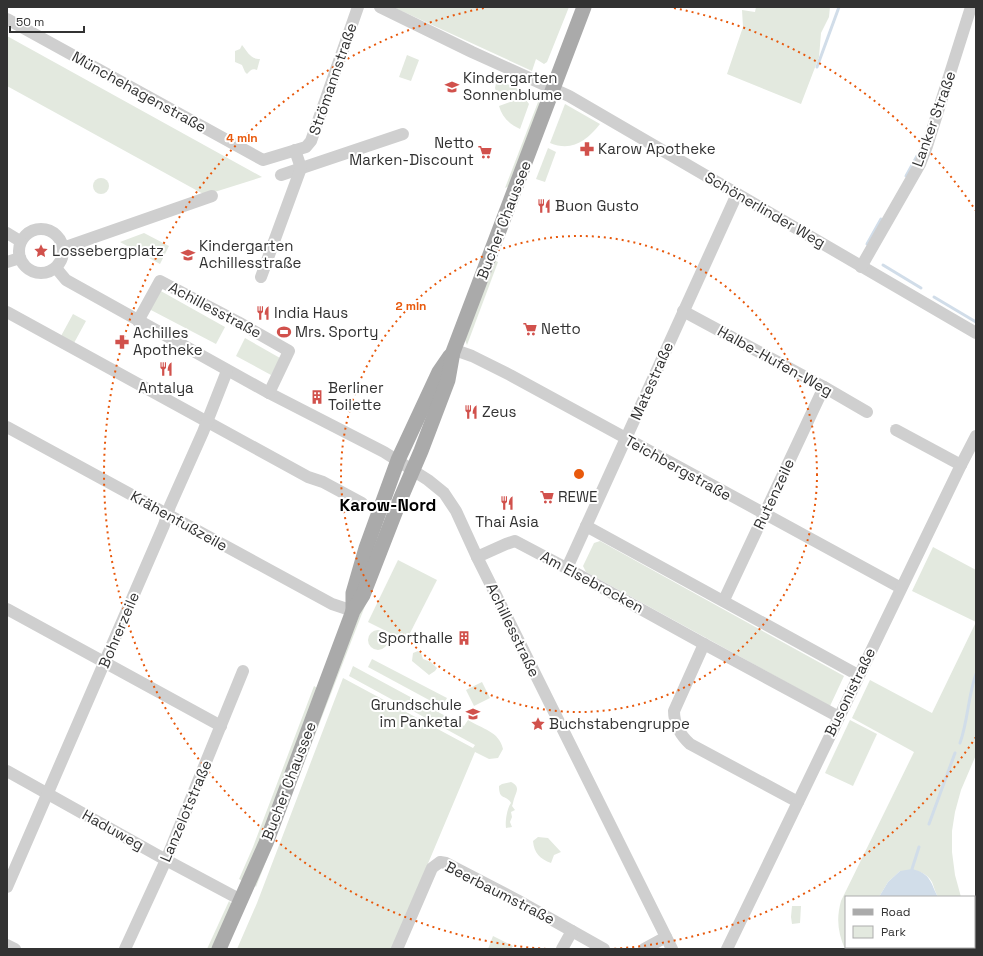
<svg xmlns="http://www.w3.org/2000/svg" width="983" height="956" font-family="'Space Grotesk',sans-serif">
	<style>
		.green { fill: #e3e9df }
		.water { fill: #d1dde9 }
		.lines { fill: none; stroke-linecap: round; stroke-linejoin: round }
		.stream { stroke: #d1dde9; stroke-width: 3 }
		.minor { stroke: #cfcfcf; stroke-width: 12 }
		.major { stroke: #aaa; stroke-width: 15 }
		.ring { fill: none; stroke: #e8590c; stroke-width: 2; stroke-dasharray: 2 4 }
		.labels { text-anchor: middle; stroke-width: 4; stroke-linejoin: round; paint-order: stroke }
		.poi-label { font-size: 15px; fill: #323232; stroke: #fff; text-anchor: start }
		.street-label { font-size: 15px; fill: #323232; stroke: #fff }
		.quarter-label { font-size: 17px; font-weight: bold; fill: #000; stroke: #fff }
		.centre { fill: #e8590c; stroke: #fff; stroke-width: 2 }
		.ring-label { font-size: 12px; text-anchor: middle; font-weight: bold; fill: #e8590c; stroke: #fff; stroke-width: 4; stroke-linejoin: round; paint-order: stroke }
	</style>
	<rect width="100%" height="100%" fill="#fff"/>
	<g class="green">
		<polygon points="393,7 569,7 547,62 544,64 536,59 532,71"/>
		<polygon points="756,7 830,7 829,17 821,33 819,57 801,104 727,74 743,27 742,10 755,12"/>
		<polygon points="7,36 262,177 205,195 7,86"/>
		<path d="M 242,45 C 248,52 250,59 260,59 L 257,70 C 252,68 251,70 247,74 L 245,72 L 242,65 L 235,62 L 235,51 L 240,49 Z"/>
		<polygon points="407,55 419,60 411,81 399,77"/>
		<polygon points="497,79 522,91 498,98 495,88"/>
		<path d="M 524,97 L 529,104 L 520,129 C 509,124 502,117 499,106 Z"/>
		<polygon points="538,102 542,104 512,185 505,188"/>
		<path d="M 565,104 L 600,124 C 586,141 572,152 550,143 Z"/>
		<polygon points="548,148 556,152 545,182 536,179"/>
		<circle cx="101" cy="186" r="8"/>
		<polygon points="144,233 169,246 160,264 120,242"/>
		<polygon points="494,260 498,262 467,345 465,340"/>
		<polygon points="159,290 225,327 216,344 149,309"/>
		<polygon points="73,314 86,321 74,343 61,336"/>
		<polygon points="245,338 280,358 271,375 236,356"/>
		<polygon points="600,541 844,676 830,706 586,572 583,566 594,543"/>
		<path d="M 933,547 L 976,570 L 976,755 L 961,790 L 955,812 L 952,831 L 952,852 L 955,875 L 961,897 L 938,897 C 935,892 934,887 932,882 C 925,869 912,871 900,871 L 888,882 L 879,897 L 846,897 L 846,947 L 884,947 L 886,949 L 845,949 C 838,933 836,919 841,901 L 914,752 L 852,718 L 870,680 L 932,713 L 976,622 L 912,591 Z"/>
		<polygon points="398,560 437,580 406,641 368,622"/>
		<polygon points="370,593 256,887 254,885 362,608"/>
		<circle cx="378" cy="640" r="10"/>
		<polygon points="418,651 421,653 423,659 431,662 437,668 435,671 429,675 412,661 413,653"/>
		<polygon points="372,659 447,698 442,707 368,667"/>
		<path d="M 353,666 L 464,726 L 468,720 C 482,729 499,731 503,749 L 498,758 L 489,759 L 475,752 L 392,949 L 237,949 L 257,903 L 343,678 L 473,748 L 475,745 L 349,676 Z"/>
		<polygon points="482,682 490,698 474,706 466,690"/>
		<polygon points="314,686 320,690 245,882 239,879 253,847"/>
		<polygon points="850,720 877,734 853,786 825,773"/>
		<path d="M 511,782 C 521,787 516,792 514,799 C 513,802 513,804 512,806 L 515,810 L 511,812 L 512,817 L 510,822 L 512,827 L 506,828 C 505,822 507,808 511,803 C 506,794 499,801 499,786 L 502,784 Z"/>
		<path d="M 538,837 L 548,838 L 561,852 L 554,855 L 551,863 C 540,859 534,853 533,841 Z"/>
		<polygon points="229,901 232,904 214,949 207,949"/>
		<polygon points="792,906 801,906 800,923 792,924 791,917"/>
		<polygon points="493,936 513,946 511,949 488,949"/>
	</g>
	<path class="water" d="M 912,869 C 932,874 930,883 938,897 L 879,897 L 888,882 L 900,871 Z"/>
	<g class="lines">
		<g class="stream">
			<polyline points="817,67 839,7"/>
			<polyline points="906,176 917,156"/>
			<polyline points="867,244 881,219"/>
			<polyline points="883,265 921,288"/>
			<polyline points="934,297 976,322"/>
			<path d="M 960,743 C 968,721 968,696 976,674"/>
			<polyline points="929,824 955,753"/>
			<polyline points="913,873 912,869 919,847"/>
		</g>
		<g class="minor">
			<polyline points="380,7 472,52 569,96 976,333"/>
			<polyline points="7,19 263,160 306,147 311,141 358,7"/>
			<polyline points="281,175 403,134"/>
			<circle cx="41" cy="251" r="22"/>
			<polyline points="7,233 20,241"/>
			<polyline points="63,248 212,196"/>
			<polyline points="7,262 20,258"/>
			<polyline points="861,267 920,164 927,146 971,7"/>
			<polyline points="56,268 66,280 269,393 384,452 428,480 444,493 456,511 477,557 672,949"/>
			<polyline points="261,277 301,168 295,150"/>
			<polyline points="683,311 824,387 867,412"/>
			<polyline points="7,312 308,477 323,482 362,503"/>
			<polyline points="138,321 160,281 238,322 289,351 269,393"/>
			<polyline points="455,350 472,356 510,375 901,588"/>
			<polyline points="7,427 332,604 353,611"/>
			<polyline points="896,430 961,465"/>
			<polyline points="586,526 858,675"/>
			<polyline points="477,557 506,544 515,541 570,570 704,644 839,717"/>
			<polyline points="567,568 737,194"/>
			<polyline points="724,600 824,387"/>
			<polyline points="7,609 221,726"/>
			<path d="M 704,644 L 674,711 C 674,724 681,736 690,744 L 798,802"/>
			<polyline points="7,771 166,860 241,900"/>
			<polyline points="7,887 164,525 170,506 203,432 227,371"/>
			<polyline points="7,945 15,949"/>
			<polyline points="125,949 166,860 243,671"/>
			<polyline points="397,949 432,868 440,862 446,863 517,900 604,949"/>
			<polyline points="562,949 572,931"/>
			<polyline points="644,949 666,937"/>
			<polyline points="727,949 961,465 976,436"/>
		</g>
		<g class="major">
			<polyline points="353,610 353,593 366,548 398,460 439,372 450,356"/>
			<polyline points="219,949 266,843 353,611 363,595 400,500 421,451 448,380 453,352 584,7"/>
		</g>
	</g>
	<g class="ring">
		<circle cx="579" cy="474" r="238"/>
		<path d="M976 737A476 476 0 0 1 612 949M546 949A476 476 0 0 1 484 8M674 8A476 476 0 0 1 976 211"/>
	</g>
	<defs>
		<symbol id="school-bare" viewBox="-9 -9 18 18"><path d="M0-5L7-2L0 1L-7-2ZM-4 1L0 2.5L4 1V4Q0 6-4 4Z" fill="#d1514c" stroke="#fff" stroke-width="2.5" paint-order="stroke"/></symbol>
		<symbol id="pharmacy-bare" viewBox="-9 -9 18 18"><path d="M-2-6h4v4h4v4h-4v4h-4v-4h-4v-4h4Z" fill="#d1514c" stroke="#fff" stroke-width="2.5" paint-order="stroke"/></symbol>
		<symbol id="supermarket-bare" viewBox="-9 -9 18 18"><path d="M-6-5.5h2.5l.6 2H6L4.5 2H-2.5L-4.4-4H-6ZM-1.5 3.2a1.3 1.3 0 1 0 .1 0ZM3 3.2a1.3 1.3 0 1 0 .1 0Z" fill="#d1514c" stroke="#fff" stroke-width="2.5" paint-order="stroke"/></symbol>
		<symbol id="restaurant-bare" viewBox="-9 -9 18 18"><path d="M-5-6h1v4h1v-4h1v4h1v-4h1v5L-1.5 .5V6h-2V.5L-5-1ZM5-6V6H3V1.5H1.5Q1.5-4 5-6Z" fill="#d1514c" stroke="#fff" stroke-width="2.5" paint-order="stroke"/></symbol>
		<symbol id="sight-bare" viewBox="-9 -9 18 18"><path d="M0-6L1.8-2.2L6-1.7L2.9 1.2L3.7 5.4L0 3.3L-3.7 5.4L-2.9 1.2L-6-1.7L-1.8-2.2Z" fill="#d1514c" stroke="#fff" stroke-width="2.5" paint-order="stroke"/></symbol>
		<symbol id="stadium-bare" viewBox="-9 -9 18 18"><path d="M0-5a6.5 5 0 1 0 0 10a6.5 5 0 1 0 0-10ZM-3.5-1.8h7v3.6h-7Z" fill="#d1514c" stroke="#fff" stroke-width="2.5" paint-order="stroke"/></symbol>
		<symbol id="building-bare" viewBox="-9 -9 18 18"><path d="M-4-6H4V6H1V3H-1V6H-4ZM-2.5-4.3h1.7v1.8h-1.7ZM.8-4.3h1.7v1.8H.8ZM-2.5-1h1.7V.8h-1.7ZM.8-1h1.7V.8H.8Z" fill="#d1514c" stroke="#fff" stroke-width="2.5" paint-order="stroke"/></symbol>
	</defs>
	<g fill-rule="evenodd">
		<use href="#school-bare" x="442" y="77" width="20" height="20"/>
		<use href="#pharmacy-bare" x="577" y="139" width="20" height="20"/>
		<use href="#supermarket-bare" x="475" y="142" width="20" height="20"/>
		<use href="#restaurant-bare" x="534" y="196" width="20" height="20"/>
		<use href="#sight-bare" x="31" y="241" width="20" height="20"/>
		<use href="#school-bare" x="178" y="245" width="20" height="20"/>
		<use href="#restaurant-bare" x="253" y="303" width="20" height="20"/>
		<use href="#supermarket-bare" x="520" y="319" width="20" height="20"/>
		<use href="#stadium-bare" x="274" y="322" width="20" height="20"/>
		<use href="#pharmacy-bare" x="112" y="332" width="20" height="20"/>
		<use href="#restaurant-bare" x="156" y="359" width="20" height="20"/>
		<use href="#building-bare" x="307" y="387" width="20" height="20"/>
		<use href="#restaurant-bare" x="461" y="402" width="20" height="20"/>
		<use href="#supermarket-bare" x="537" y="487" width="20" height="20"/>
		<use href="#restaurant-bare" x="497" y="493" width="20" height="20"/>
		<use href="#building-bare" x="454" y="628" width="20" height="20"/>
		<use href="#school-bare" x="463" y="704" width="20" height="20"/>
		<use href="#sight-bare" x="528" y="714" width="20" height="20"/>
	</g>
	<g class="labels">
		<g class="poi-label">
			<text x="463" y="83">Kindergarten<tspan x="463" dy="17">Sonnenblume</tspan></text>
			<text x="474" y="148" text-anchor="end">Netto<tspan x="474" dy="17">Marken-Discount</tspan></text>
			<text x="598" y="154">Karow Apotheke</text>
			<text x="555" y="211">Buon Gusto</text>
			<text x="199" y="251">Kindergarten<tspan x="199" dy="17">Achillesstraße</tspan></text>
			<text x="52" y="256">Lossebergplatz</text>
			<text x="274" y="318">India Haus</text>
			<text x="541" y="334">Netto</text>
			<text x="295" y="337">Mrs. Sporty</text>
			<text x="133" y="338">Achilles<tspan x="133" dy="17">Apotheke</tspan></text>
			<text x="166" y="393" text-anchor="middle">Antalya</text>
			<text x="328" y="393">Berliner<tspan x="328" dy="17">Toilette</tspan></text>
			<text x="482" y="417">Zeus</text>
			<text x="558" y="502">REWE</text>
			<text x="507" y="527" text-anchor="middle">Thai Asia</text>
			<text x="453" y="643" text-anchor="end">Sporthalle</text>
			<text x="462" y="710" text-anchor="end">Grundschule<tspan x="462" dy="17">im Panketal</tspan></text>
			<text x="549" y="729">Buchstabengruppe</text>
		</g>
		<g class="street-label">
			<text transform="translate(333 79) rotate(-71)" y="5">Strömannstraße</text>
			<text transform="translate(139 92) rotate(29)" y="5">Münchehagenstraße</text>
			<text transform="translate(934 119) rotate(-70)" y="5">Lanker Straße</text>
			<text transform="translate(765 210) rotate(30)" y="5">Schönerlinder Weg</text>
			<text transform="translate(504 220) rotate(-69)" y="5">Bucher Chaussee</text>
			<text transform="translate(215 310) rotate(28)" y="5">Achillesstraße</text>
			<text transform="translate(775 361) rotate(29)" y="5">Halbe-Hufen-Weg</text>
			<text transform="translate(652 381) rotate(-66)" y="5">Matestraße</text>
			<text transform="translate(678 468) rotate(29)" y="5">Teichbergstraße</text>
			<text transform="translate(774 494) rotate(-65)" y="5">Rutenzeile</text>
			<text transform="translate(179 521) rotate(29)" y="5">Krähenfußzeile</text>
			<text transform="translate(592 582) rotate(28)" y="5">Am Elsebrocken</text>
			<text transform="translate(119 630) rotate(-67)" y="5">Bohrerzeile</text>
			<text transform="translate(513 630) rotate(64)" y="5">Achillesstraße</text>
			<text transform="translate(850 692) rotate(-64)" y="5">Busonistraße</text>
			<text transform="translate(289 781) rotate(-69)" y="5">Bucher Chaussee</text>
			<text transform="translate(186 811) rotate(-67)" y="5">Lanzelotstraße</text>
			<text transform="translate(113 830) rotate(29)" y="5">Haduweg</text>
			<text transform="translate(500 893) rotate(27)" y="5">Beerbaumstraße</text>
		</g>
		<g class="quarter-label">
			<text x="388" y="511">Karow-Nord</text>
		</g>
	</g>
	<circle cx="579" cy="474" r="6" class="centre"/>
	<g class="ring-label">
		<text x="242" y="142">4 min</text>
		<text x="411" y="310">2 min</text>
	</g>
	<rect width="983" height="956" fill="none" stroke="#323232" stroke-width="16"/>
	<rect x="845" y="896" width="130" height="52" fill="#ffffff" stroke="#adadad"/>
	<rect x="853" y="909" width="20" height="6" fill="#aaaaaa" stroke="#adadad"/>
	<text x="881" y="916" font-size="12" fill="#323232">Road</text>
	<rect x="853" y="926" width="20" height="12" fill="#e3e9df" stroke="#adadad"/>
	<text x="881" y="936" font-size="12" fill="#323232">Park</text>
	<path d="M10 26v6h74v-6" fill="none" stroke="#323232" stroke-width="2"/>
	<text x="16" y="26" font-size="12" fill="#323232" stroke="#ffffff" stroke-width="3" paint-order="stroke">50 m</text>
</svg>
